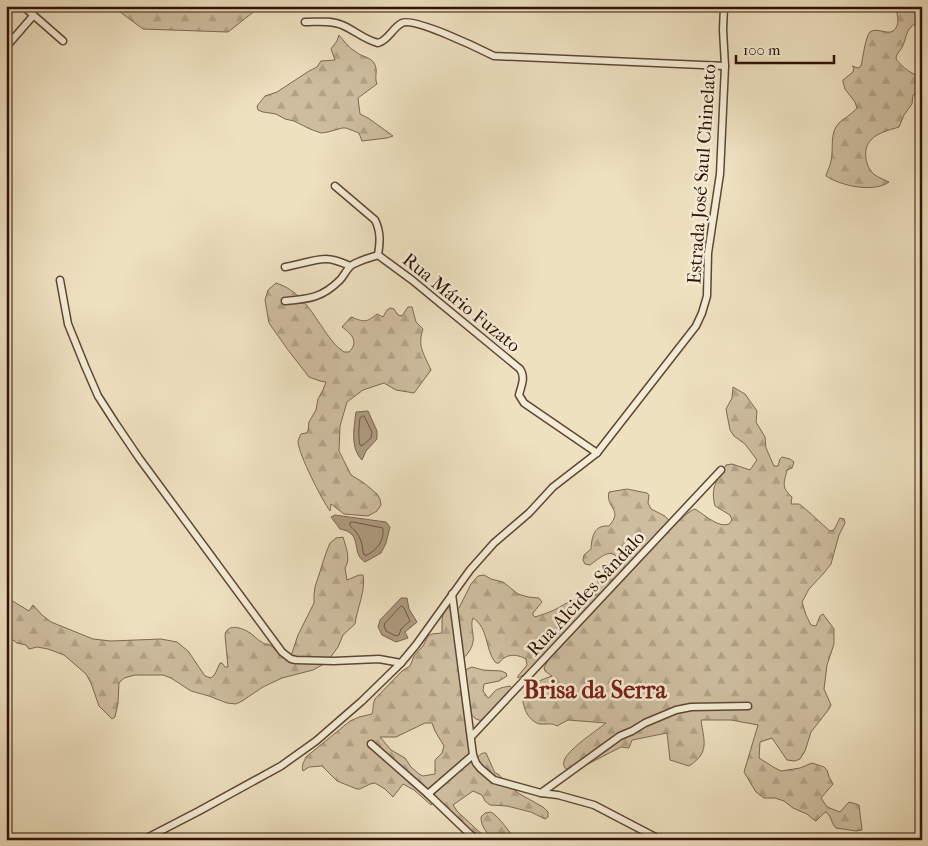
<svg xmlns="http://www.w3.org/2000/svg" width="928" height="846" font-family="'IM FELL French Canon',serif">
	<style>
		.forest { fill: url(#forest-firs); stroke: #7e6852; fill-rule: evenodd }
		.water { fill: #ad9b80; stroke: #7b644f }
		.lines { fill: none; stroke-linecap: round; stroke-linejoin: round }
		.shore { stroke: #6e5642; stroke-width: 1 }
		.minor-casing { stroke: #5f4634; stroke-width: 9 }
		.minor { stroke: #f4ecd6; stroke-width: 6 }
		.labels { text-anchor: middle; stroke-width: 5; stroke-linejoin: round; paint-order: stroke }
		.street-label { font-size: 19px; fill: #2f1205; stroke: #f4ecd6 }
		.district-label { font-size: 24px; font-weight: bold; fill: #7a1f14; stroke: #f4ecd6 }
	</style>
	<defs>
		<pattern id="forest-firs" width="22" height="20" patternUnits="userSpaceOnUse" patternTransform="scale(1.25)"><rect width="22" height="20" fill="#cebea0"/><path d="M5 1l3.5 6h-7zM16 11l3.5 6h-7z" fill="#b1a288"/></pattern>
	</defs>
	<rect width="100%" height="100%" fill="#eee1c0"/>
	<filter id="stains"><feTurbulence type="fractalNoise" baseFrequency=".004" numOctaves="4"/><feColorMatrix values="0 0 0 0 .2 0 0 0 0 .09 0 0 0 0 .02 0 0 0 .5 -.17"/></filter>
	<radialGradient id="worn" r=".72"><stop offset=".6" stop-color="#630" stop-opacity="0"/><stop offset="1" stop-color="#630" stop-opacity=".3"/></radialGradient>
	<g class="forest">
		<polygon points="112,6 261,6 228,32 143,29"/>
		<path d="M 893,6 L 922,7 L 922,22 C 918,25 914,23 911,27 C 906,32 906,39 903,45 C 901,51 896,53 896,59 C 903,68 911,74 922,77 L 922,92 L 913,95 L 912,104 L 904,115 L 899,127 C 890,130 878,132 871,140 C 862,148 865,168 875,175 C 879,178 885,180 889,182 C 874,193 841,186 826,176 C 827,171 830,167 831,161 C 834,149 829,133 839,123 C 844,118 851,115 857,108 L 855,102 L 845,89 L 843,82 L 843,80 L 853,72 L 854,68 L 852,66 L 858,68 L 861,66 C 863,59 865,37 870,32 C 877,27 887,35 893,31 C 901,25 898,12 893,6 Z"/>
		<path d="M 339,35 C 344,41 349,48 356,52 C 362,57 372,57 375,65 C 378,71 374,77 377,84 L 358,98 L 360,114 L 368,118 L 393,136 L 387,138 L 362,141 L 359,133 L 346,128 L 342,128 L 328,132 L 321,133 L 310,129 L 294,121 L 285,119 L 276,114 L 263,112 L 258,110 L 257,106 L 265,96 L 277,92 L 309,71 L 317,67 L 321,61 L 335,60 L 331,49 L 337,41 Z"/>
		<path d="M 276,283 C 305,292 315,320 333,342 C 336,346 340,349 344,352 L 349,352 C 359,342 352,334 342,327 L 351,317 C 364,322 366,323 377,314 L 383,317 L 387,310 L 390,308 L 394,309 L 398,315 L 402,316 L 408,307 L 412,307 L 416,322 L 423,329 C 417,346 424,354 431,370 L 414,393 L 396,390 L 384,383 L 363,390 L 347,402 L 340,426 L 339,451 L 351,475 L 364,483 L 377,494 L 380,499 L 381,505 L 377,511 L 368,516 L 344,514 L 331,504 L 330,511 C 322,500 299,455 298,442 C 298,441 300,435 301,434 L 306,433 L 308,431 L 309,422 L 316,410 L 318,399 L 323,390 L 326,382 L 320,381 L 309,377 L 288,350 L 269,323 L 265,300 L 268,290 Z"/>
		<path d="M 733,387 L 745,394 L 757,411 L 756,422 L 765,437 L 766,448 L 774,466 L 778,466 L 780,459 L 782,457 L 790,459 L 794,462 L 792,468 L 787,470 C 784,483 781,487 792,497 L 791,504 C 793,504 797,504 799,504 C 802,505 825,527 830,531 L 834,530 L 840,518 L 844,519 L 845,523 L 839,535 L 831,564 L 824,573 L 809,589 L 802,602 L 806,615 L 811,625 L 816,626 L 820,616 L 823,614 L 834,629 L 834,644 L 827,665 L 824,689 L 831,705 L 829,709 L 811,732 L 805,751 L 800,759 L 795,761 L 787,760 L 772,738 L 760,742 L 759,758 L 775,768 L 781,771 L 800,768 L 812,763 L 824,767 L 827,770 L 829,777 L 833,784 L 821,798 L 827,807 L 840,812 L 849,802 L 859,805 L 862,830 L 856,831 L 836,828 C 830,822 833,818 826,812 L 824,813 L 816,821 L 814,820 L 807,814 L 793,808 L 784,801 L 775,798 L 764,798 L 756,792 L 744,772 L 758,725 L 731,720 L 701,720 C 704,742 710,752 689,766 L 670,760 L 667,733 L 632,740 L 629,748 L 621,747 L 588,764 L 571,769 L 566,769 C 564,766 563,765 564,761 C 567,750 596,731 606,723 L 568,720 L 557,726 C 550,721 542,727 535,722 C 530,719 525,712 524,706 C 518,688 538,681 552,676 L 545,671 L 544,668 L 553,650 L 525,674 L 518,678 L 518,676 L 527,665 L 526,659 C 517,654 506,653 499,663 L 496,663 C 485,651 489,628 473,618 C 471,623 472,628 473,634 C 475,646 468,655 459,662 L 462,675 L 467,669 L 472,667 L 483,670 L 501,671 L 506,673 L 507,676 L 499,681 L 484,684 L 483,691 L 488,698 L 490,697 C 496,688 500,688 510,686 L 513,689 L 487,720 C 473,722 474,716 466,708 L 469,748 L 471,762 L 474,764 C 477,759 479,752 486,753 L 495,773 L 498,774 L 518,793 L 543,807 L 548,812 L 548,817 L 545,819 L 531,812 L 507,806 L 490,805 L 485,801 L 482,795 L 473,791 L 453,805 L 457,811 L 488,840 L 482,840 L 458,819 L 434,802 L 431,805 L 414,790 L 403,784 L 393,797 L 385,789 L 375,783 L 370,784 L 360,789 L 357,789 L 337,781 L 322,766 L 309,767 L 303,771 C 301,766 304,762 306,757 L 350,721 L 359,717 L 372,714 C 374,708 372,706 375,699 L 402,671 L 410,666 L 414,656 L 423,646 L 428,636 L 432,634 L 442,633 L 442,620 L 446,599 L 456,609 L 459,608 L 471,584 L 478,576 L 484,575 L 491,579 L 503,582 L 518,594 L 528,597 L 539,598 L 542,602 L 533,613 L 533,615 L 535,617 C 541,615 548,613 554,610 C 561,607 566,602 575,600 C 582,599 590,601 596,594 C 601,588 595,578 600,572 C 604,566 614,567 619,560 C 611,546 600,558 590,565 L 585,564 L 583,560 L 584,555 L 591,549 C 592,536 594,525 609,526 C 624,509 605,508 609,492 L 627,489 L 647,493 L 649,495 L 648,503 L 651,509 L 665,516 L 672,524 C 682,521 686,512 695,509 C 705,515 718,528 729,524 L 732,520 L 730,515 L 715,506 C 710,487 717,481 726,465 L 732,464 L 750,470 L 757,460 L 745,444 L 734,436 L 730,430 L 726,409 L 732,398 ZM 425,723 L 432,723 L 435,731 L 444,746 L 442,753 L 435,760 L 435,774 L 423,776 L 419,774 L 411,767 L 405,758 L 391,750 L 380,737 L 396,737 Z"/>
		<path d="M 343,537 C 346,547 351,559 345,568 L 347,580 L 359,575 L 363,575 C 366,591 357,608 355,624 L 343,635 L 338,647 L 330,658 L 324,664 L 313,670 L 282,678 L 263,687 L 242,701 L 236,704 L 227,703 L 209,696 L 191,691 L 171,678 L 163,675 L 135,675 L 124,678 L 119,683 L 118,703 L 115,717 L 112,719 L 99,706 L 91,683 L 86,674 L 64,655 L 48,649 L 37,647 L 29,649 L 26,645 L 17,643 L 6,635 L 6,597 L 29,611 L 33,605 L 42,615 L 51,622 L 93,639 L 111,641 L 161,639 L 177,642 L 188,651 L 205,676 L 211,678 L 215,674 L 220,663 L 222,663 L 225,667 L 228,667 L 225,635 C 227,624 239,627 247,631 C 253,634 257,640 263,643 C 266,645 267,643 270,645 C 277,650 280,657 288,660 L 291,656 L 298,635 L 314,603 L 314,595 L 315,587 L 326,553 L 330,543 L 336,538 Z"/>
		<path d="M 491,812 C 502,819 507,831 517,840 L 494,840 C 487,833 481,827 481,817 L 485,813 Z"/>
	</g>
	<g class="water">
		<path d="M 368,411 L 377,431 L 377,439 L 366,451 L 362,460 C 350,448 354,428 356,412 Z"/>
		<path d="M 335,515 L 386,522 L 390,527 L 386,543 L 381,553 L 365,562 C 350,553 364,533 340,529 L 331,517 Z"/>
		<polygon points="401,598 407,598 409,609 417,622 405,632 408,638 396,642 382,635 378,627 380,620"/>
	</g>
	<g class="lines">
		<g class="shore">
			<path d="M 364,416 L 372,432 L 371,438 L 362,446 L 360,445 C 358,436 359,427 360,418 Z"/>
			<path d="M 353,522 L 383,528 C 384,541 378,549 367,555 L 364,555 C 362,550 363,546 361,541 C 359,535 355,530 350,526 L 350,523 Z"/>
			<polygon points="402,606 404,608 410,621 401,629 399,635 396,636 386,631 384,626 385,623 400,607"/>
		</g>
		<defs>
			<g id="minor">
				<polyline points="23,6 63,41"/>
				<path d="M 305,22 C 317,22 331,20 342,25 C 354,30 365,40 378,43 C 389,40 392,28 402,23 C 414,17 480,49 494,56 L 725,66"/>
				<polyline points="6,47 33,16"/>
				<path d="M 335,186 L 375,220 C 381,232 380,243 378,255 L 412,280 L 520,369 C 526,378 521,386 519,395 L 524,403 L 597,453"/>
				<path d="M 285,267 C 298,265 314,259 326,259 C 335,259 343,263 350,266"/>
				<polyline points="60,280 68,324 85,366 98,396 116,424 139,458 282,652 291,659 296,660 334,661 379,659 401,663"/>
				<path d="M 285,301 C 309,299 322,298 340,280 C 344,276 347,268 352,265 C 360,260 370,258 378,255"/>
				<polyline points="452,594 473,755 476,763 480,768 494,780 541,793 558,795 594,805 661,840"/>
				<polyline points="471,737 721,470"/>
				<polyline points="371,744 428,794 476,840"/>
				<polyline points="541,793 620,736 632,731 645,723 676,710 691,707 748,706"/>
				<polyline points="428,794 473,755"/>
				<polyline points="143,840 199,811 281,766 316,741 362,701 401,663 416,645 470,570 494,543 529,513 553,487 597,453 696,326 702,313 707,296 708,253 720,174 725,66 723,30 724,6"/>
			</g>
		</defs>
		<use href="#minor" class="minor-casing"/>
		<use href="#minor" class="minor"/>
	</g>
	<g class="labels">
		<g class="street-label">
			<text transform="translate(701 174) rotate(-86)" y="7">Estrada José Saul Chinelato</text>
			<text transform="translate(462 302) rotate(39)" y="7">Rua Mário Fuzato</text>
			<text transform="translate(585 593) rotate(-47)" y="7">Rua Alcides Sândalo</text>
		</g>
		<g class="district-label">
			<text x="595" y="698">Brisa da Serra</text>
		</g>
	</g>
	<rect width="928" height="846" fill="none" stroke="#eee1c0" stroke-width="25"/>
	<rect x="8" y="8" width="913" height="831" fill="none" stroke="#2f1205" stroke-width="2.5"/>
	<rect x="12" y="12" width="903" height="821" fill="none" stroke="#2f1205"/>
	<path d="M736 55v8h98v-8" fill="none" stroke="#2f1205" stroke-width="2.5"/>
	<text x="743" y="55" font-size="15" fill="#2f1205" stroke="#f4ecd6" stroke-width="4" paint-order="stroke">100 m</text>
	<rect width="100%" height="100%" filter="url(#stains)"/>
	<rect width="100%" height="100%" fill="url(#worn)"/>
</svg>
